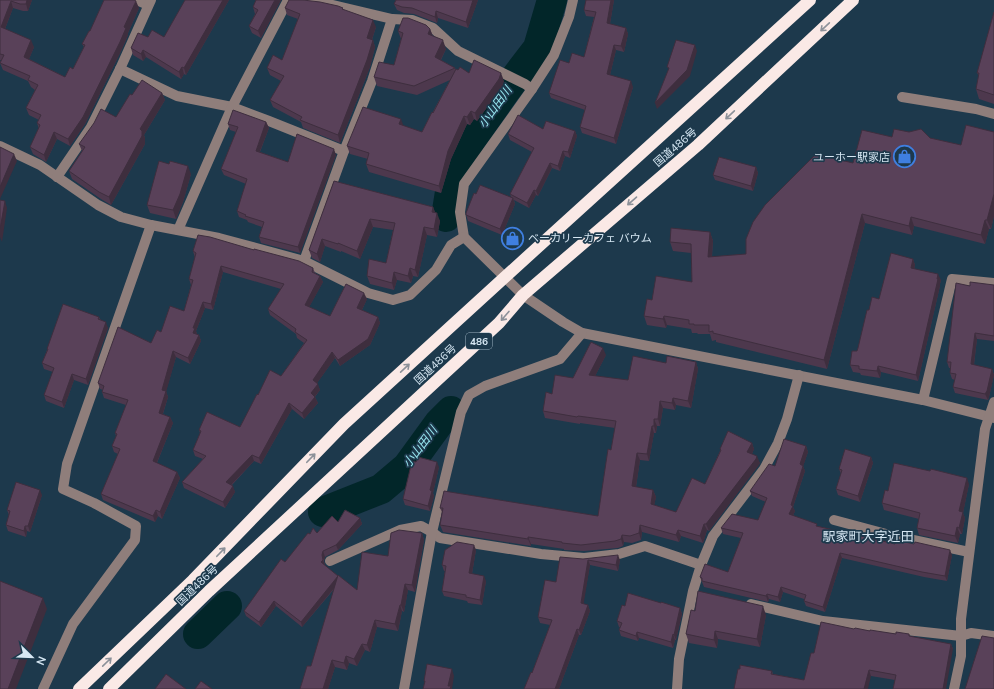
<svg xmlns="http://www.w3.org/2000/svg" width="994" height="689" font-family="'Nunito Sans','Noto Sans JP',sans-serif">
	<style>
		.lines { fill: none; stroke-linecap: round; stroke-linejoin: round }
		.river { stroke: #022629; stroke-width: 30 }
		.minor { stroke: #8f7e7b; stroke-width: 10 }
		.highway { stroke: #fae9e6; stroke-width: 12 }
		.wall { fill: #4d384d }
		.shaded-wall { fill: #3e2e3e }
		.building { fill: #594159; stroke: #3e2e3e }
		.oneway { stroke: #8c9199 }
		.labels { text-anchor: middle; stroke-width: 3.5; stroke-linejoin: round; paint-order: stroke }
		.shield { fill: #1d394c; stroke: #9eb3c1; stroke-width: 1 }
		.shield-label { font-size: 10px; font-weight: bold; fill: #d6e7f3 }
		.street-label { font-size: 11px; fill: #d6e7f3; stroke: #1d394c }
		.poi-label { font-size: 11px; fill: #d6e7f3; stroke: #1d394c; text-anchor: end }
		.water-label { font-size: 12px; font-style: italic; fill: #99e9f3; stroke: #1d394c }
		.quarter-label { font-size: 13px; fill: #d6e7f3; stroke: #1d394c }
	</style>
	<rect width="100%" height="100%" fill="#1d394c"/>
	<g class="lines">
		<g class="river">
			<polyline points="446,217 453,173 471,140 506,90 538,48 552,0"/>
			<polyline points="323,512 381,489 407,467 439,423 451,411"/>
			<polyline points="198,634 227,606"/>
		</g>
		<g class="minor">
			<polyline points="136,0 148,5"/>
			<polyline points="300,0 324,3 392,19 412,20 433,28 458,51 525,84 532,89"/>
			<polyline points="573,0 569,17 554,55 532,89 464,184 460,212 464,237 523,295 563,322 582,333 923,400 994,418"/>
			<polyline points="120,69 177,96 232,107 269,121 344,151"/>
			<polyline points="902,97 976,109 994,114"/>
			<polyline points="0,146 40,165 98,205 121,217 151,225 219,238 304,261 368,293 393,300 410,295 436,270 451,245 464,237"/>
			<polyline points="57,177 91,127 120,69 151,0"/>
			<polyline points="178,230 232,107 288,0"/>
			<polyline points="304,261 344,151 372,81 392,19"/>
			<polyline points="923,400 952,279 994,283"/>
			<polyline points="834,520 890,535 969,552"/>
			<polyline points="330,561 400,530 421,526 432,532 440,538 541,554 584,558 619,554 645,546 701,565"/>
			<polyline points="751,604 823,621 961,636 971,633 994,636"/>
			<polyline points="43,689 73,624 135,540 136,526 94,503 63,489 67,464 151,225"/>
			<polyline points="404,689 432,532 461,412 469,395 485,386 560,359 582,333"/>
			<polyline points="677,689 679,659 693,591 701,565 713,536 764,469 778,443 787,419 799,375"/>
			<polyline points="954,689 961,656 961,619 985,429 994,402"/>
		</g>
		<g class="highway">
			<polyline points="79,689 193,580 344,424 505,277 810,0"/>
			<polyline points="109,689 209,591 499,323 523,295 698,145 853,0"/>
		</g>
	</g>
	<g class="wall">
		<polygon points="0,0 32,0 28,11 23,11 13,8 5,29 34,47 29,59 65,77 73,69 84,47 82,44 90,31 139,8 128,33 128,35 122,49 85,124 70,146 57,139 46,162 33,154 30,147 39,129 37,123 39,120 29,115 26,108 35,90 31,87 28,81 3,70 0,63 1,60 0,60"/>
		<polygon points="186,0 229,0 186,75 184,74 181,79 146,57 143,61 133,55 131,48 148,37 164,37"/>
		<polygon points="256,0 281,0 261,38 252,33 249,26 255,14 253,7"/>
		<polygon points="396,0 478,0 468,28 438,18 437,23 414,14 404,13 397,10 394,4"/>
		<polygon points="586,0 614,0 610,24 626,28 628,34 624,52 616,50 610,75 633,87 616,144 582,133 580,127 585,110 551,98 549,93 569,63 584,57 594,17 586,16 584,10"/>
		<polygon points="285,8 343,8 343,10 376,27 372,40 373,40 375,47 370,67 340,143 303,128 301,122 273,107 270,100 281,81 270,75 267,68 282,60 298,19 287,15"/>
		<polygon points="994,12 994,104 979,99 976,89 979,76 977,73"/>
		<polygon points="430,29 433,36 446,49 441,60 455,68 456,70 504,81 502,87 477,121 474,119 470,125 467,124 451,159 441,193 369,172 366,164 368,159 350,154 347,146 403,126 422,132 450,80 417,95 377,86 374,77 394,65 401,39 398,31"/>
		<polygon points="162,93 165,100 144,135 145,138 145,144 111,205 101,199 72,179 69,171 82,151 79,144 116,117 132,95"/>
		<polygon points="266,122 269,128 260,152 288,162 336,155 300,253 261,243 259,237 262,227 248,222 247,220 239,217 237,211 246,184 224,175 221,169 236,132 230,130 228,124"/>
		<polygon points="543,129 575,131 577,136 570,158 565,156 560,171 552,168 538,196 536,195 529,208 514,200 515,204 502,235 468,221 466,215 476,194 511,197 510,194 532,152 510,140 508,134"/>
		<polygon points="994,132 994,216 991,229 989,229 985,244 914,226 912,235 865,223 827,369 716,342 716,340 712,341 710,334 698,334 697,333 692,333 691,329 667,325 666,328 647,325 644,316 652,300 692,282 691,253 673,251 670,242 710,232 713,241 712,257 746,254 853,163 892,137 930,138 961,145"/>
		<polygon points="756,167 758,173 753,191 715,180 713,175"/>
		<polygon points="191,174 183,202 176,219 150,213 147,205"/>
		<polygon points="334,181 433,207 435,213 440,221 437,237 427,235 418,277 413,276 411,283 397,280 394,290 370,284 367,276 386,263 393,230 373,227 360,259 341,251 341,252 325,246 320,262 312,258 309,250"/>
		<polygon points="193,251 313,268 315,273 320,276 323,282 309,307 330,316 367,299 362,310 378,317 380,323 370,345 340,366 335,358 317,383 320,390 315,397 318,403 304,419 292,409 261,464 254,461 232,485 235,492 225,508 184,488 182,482 203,459 195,456 193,450 200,433 199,430 240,427 258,395 281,376 304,343 297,338 296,334 270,315 268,309 281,289 223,272 213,310 205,308 196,331 197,334 199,335 201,341 190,364 176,357 166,391 168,397 163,414 170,417 173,423 157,463 177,472 180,478 162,519 158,516 155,522 103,500 101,494 118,454 114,452 112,446 116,436 115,433 126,405 104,398 102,392 103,390 100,389 98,383 151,343 161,332 184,311 191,285 189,279 195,258"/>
		<polygon points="913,259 915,265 914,269 941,280 940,284 940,286 918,381 881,372 880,378 861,375 860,373 853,372 850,365 857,351 869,310 879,299"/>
		<polygon points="994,285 994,341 977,339 974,365 992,369 994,375 989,397 988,400 955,393 953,387 955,380 952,379 950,373 950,368 949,368 947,362 970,286"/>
		<polygon points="99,317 100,319 108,328 88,385 74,380 64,408 46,401 44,395 53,372 44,369 42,363 47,350 47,349"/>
		<polygon points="606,355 595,376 628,380 666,363 696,362 698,369 691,408 676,405 675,410 663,408 660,426 657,426 656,433 654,433 649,461 640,460 636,487 653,490 656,497 654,505 676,512 705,484 720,451 720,449 752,443 754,449 752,454 760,463 709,531 707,530 703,543 681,536 679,542 642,532 641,540 632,543 624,542 623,546 618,548 584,551 564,550 564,549 531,544 531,546 443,532 440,525 442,512 440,508 598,516 611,450 615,428 580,423 580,424 545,418 543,411 552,394 573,378"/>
		<polygon points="806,446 808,452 803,466 805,471 793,507 795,511 793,516 817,524 817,526 852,534 952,555 947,581 924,577 842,558 825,612 806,606 804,601 804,599 783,592 780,602 769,599 768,602 704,587 700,577 728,572 741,538 723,534 721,528 758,520 766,502 752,496 750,491 775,466"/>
		<polygon points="871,457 873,463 860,502 838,495 836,489 841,474 839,469"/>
		<polygon points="439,467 433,493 434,496 430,511 405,505 403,499"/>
		<polygon points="969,484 963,513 965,518 962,534 960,534 958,543 919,535 917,528 919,519 884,510 882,503 888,491"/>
		<polygon points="42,495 30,532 27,531 26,537 8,531 6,525 9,515 7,510"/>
		<polygon points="360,518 362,524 338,550 325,557 324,561 325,565 325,566 357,590 388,556 422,533 424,540 415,592 408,590 404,612 402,611 398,631 377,627 370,652 365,650 357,666 349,663 347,670 335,667 328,689 300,689 311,666 335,588 302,627 276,606 261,627 246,616 244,611 310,534 317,533 338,522"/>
		<polygon points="476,550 472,574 486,581 482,605 468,603 467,601 444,596 442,591 445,571 444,571 442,565"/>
		<polygon points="583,559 620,560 618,571 590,565 583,604 588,605 590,611 581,635 579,635 559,689 524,689 532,673 550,625 540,623 538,617 556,582"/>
		<polygon points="661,603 680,608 682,614 676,640 675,640 673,648 639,638 638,641 621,636 619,630 620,627 619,627 617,621 625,606"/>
		<polygon points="695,611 766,615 760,647 718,639 717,648 689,643 686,634"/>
		<polygon points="854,629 896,634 909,634 910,636 951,644 953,649 895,680 871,676 734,689 772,671 773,674 804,680 814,653"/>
	</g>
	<g class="shaded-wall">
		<polygon points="27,0 32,0 28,11 26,4"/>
		<polygon points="223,0 229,0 186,75 184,68"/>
		<polygon points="275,0 281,0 261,38 258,31"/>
		<polygon points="473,0 478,0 468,28 466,22"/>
		<polygon points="611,0 614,0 609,29 607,23"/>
		<polygon points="11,1 13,8 3,34 1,27"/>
		<polygon points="136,1 139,8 128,33 128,35 122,49 85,124 70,146 68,139 124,27"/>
		<polygon points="436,11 438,18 437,23 435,17"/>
		<polygon points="373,20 376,27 370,45 367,38"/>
		<polygon points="626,28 628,34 624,52 621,46"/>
		<polygon points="430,29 433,37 428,34"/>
		<polygon points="31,40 34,47 27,64 24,57"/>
		<polygon points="373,40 375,47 370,67 340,143 338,135"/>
		<polygon points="443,40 446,49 438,65 435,57"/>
		<polygon points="614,45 616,50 609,79 607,74"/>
		<polygon points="695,45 697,51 690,76 657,109 655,103"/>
		<polygon points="143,50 146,57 143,61 141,54"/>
		<polygon points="182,67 184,74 181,79 179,72"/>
		<polygon points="501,73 504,81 502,87 477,121 475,113"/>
		<polygon points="631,81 633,87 616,144 614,138"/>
		<polygon points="162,93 165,100 144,135 145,138 145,144 111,205 109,197 140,129"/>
		<polygon points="471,111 474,119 470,125 467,117"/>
		<polygon points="464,116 467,124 451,159 441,193 439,186 448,151"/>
		<polygon points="401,119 404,127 399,124"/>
		<polygon points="266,122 269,128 258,156 256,151"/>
		<polygon points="575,131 577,136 570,158 568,152"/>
		<polygon points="54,132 57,139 46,162 44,155"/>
		<polygon points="334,149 336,155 300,253 298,247"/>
		<polygon points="563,151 565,156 560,171 558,166"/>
		<polygon points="14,154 17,161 0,199 0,187"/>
		<polygon points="550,163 552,168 538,196 536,191"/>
		<polygon points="188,166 191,174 183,202 176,219 173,210"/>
		<polygon points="756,167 758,173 753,191 751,186"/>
		<polygon points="534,190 536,195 529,208 527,203"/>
		<polygon points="994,194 994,216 991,229 987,220"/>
		<polygon points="513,198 515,204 502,235 500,229"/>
		<polygon points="5,201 7,208 2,242 0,237 0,229"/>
		<polygon points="433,207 436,214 432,212"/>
		<polygon points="437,213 440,221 437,237 434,229"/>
		<polygon points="862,214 865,223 827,369 824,360"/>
		<polygon points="911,217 914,226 912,235 909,226"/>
		<polygon points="370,219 373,227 360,259 357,251"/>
		<polygon points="985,220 989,229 985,244 981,235"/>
		<polygon points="424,227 427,235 418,277 415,270"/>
		<polygon points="710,232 713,241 711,266 708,257"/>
		<polygon points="322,239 325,246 320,262 317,254"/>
		<polygon points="913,259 915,265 913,274 911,268"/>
		<polygon points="221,266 223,272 213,310 211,304"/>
		<polygon points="410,268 413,276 411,283 408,276"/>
		<polygon points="394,272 397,280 394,290 392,283"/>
		<polygon points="938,274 941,280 940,284 940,286 918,381 916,375"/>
		<polygon points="320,276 323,282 307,311 305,305"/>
		<polygon points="364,293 367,299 360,314 357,308"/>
		<polygon points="203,302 205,308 196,331 197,334 193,333 193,328"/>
		<polygon points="664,316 667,325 666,328 663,319"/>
		<polygon points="378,317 380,323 370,345 340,366 338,360"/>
		<polygon points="106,322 108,328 88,385 86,379"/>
		<polygon points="975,333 977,339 973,371 971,364"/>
		<polygon points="199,335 201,341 190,364 188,358"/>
		<polygon points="603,348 606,355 592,382 589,375"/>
		<polygon points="173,351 176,357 165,396 162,390"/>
		<polygon points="332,352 335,358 315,386 313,380"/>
		<polygon points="696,362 698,369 691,408 688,401"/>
		<polygon points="878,366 881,372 880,378 877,371"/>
		<polygon points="992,369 994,375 989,397 988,400 985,394"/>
		<polygon points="72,374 74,380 64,408 62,402"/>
		<polygon points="318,384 320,390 313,399 311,393"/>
		<polygon points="166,391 168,397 161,419 159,413"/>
		<polygon points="315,397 318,403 304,419 302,413"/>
		<polygon points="673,398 676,405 675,410 672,403"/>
		<polygon points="660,401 663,408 660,426 658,419"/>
		<polygon points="289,403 292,409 261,464 259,458"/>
		<polygon points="170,417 173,423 155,467 153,461"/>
		<polygon points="654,419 657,426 656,433 654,426"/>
		<polygon points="652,426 654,433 649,461 647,454"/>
		<polygon points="752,443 754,449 750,459 747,452"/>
		<polygon points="806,446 808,452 802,470 800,464"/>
		<polygon points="637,453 640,460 635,493 632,486"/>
		<polygon points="252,455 254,461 228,488 226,482"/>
		<polygon points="757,456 760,463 759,465 709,531 706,524"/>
		<polygon points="871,457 873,463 860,502 858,496"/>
		<polygon points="437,462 439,467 433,493 434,496 430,511 428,506 430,490"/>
		<polygon points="803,466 805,471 793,507 795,511 791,520 789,514 791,505"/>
		<polygon points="177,472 180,478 162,519 160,512"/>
		<polygon points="967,478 969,484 963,513 965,518 962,534 959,528 959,511"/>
		<polygon points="233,486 235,492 225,508 223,502"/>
		<polygon points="40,490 42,495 30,532 28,526"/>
		<polygon points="653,490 656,497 653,511 651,504"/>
		<polygon points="156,510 158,516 155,522 153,516"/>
		<polygon points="360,518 362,524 338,550 336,545"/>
		<polygon points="704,524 707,530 703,543 700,536"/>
		<polygon points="640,525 642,532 641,540 639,533"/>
		<polygon points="25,526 27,531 26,537 24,531"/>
		<polygon points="957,527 960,534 958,543 955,536"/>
		<polygon points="678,530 681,536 679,542 676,535"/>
		<polygon points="422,533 424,540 415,592 412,585"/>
		<polygon points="622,535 624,542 623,546 621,539"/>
		<polygon points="528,537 531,544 531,546 528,539"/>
		<polygon points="474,545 476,550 471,579 469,573"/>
		<polygon points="950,550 952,555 947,581 945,576"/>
		<polygon points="323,551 325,557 324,561 322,555"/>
		<polygon points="840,553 842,558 825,612 823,607"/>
		<polygon points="618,555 620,560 618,571 616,565"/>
		<polygon points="323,560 325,565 323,568 321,562"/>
		<polygon points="588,560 590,565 583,608 581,603"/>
		<polygon points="338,576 340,581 302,627 301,622"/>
		<polygon points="484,576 486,581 482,605 480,600"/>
		<polygon points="405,584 408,590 404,612 401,605"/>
		<polygon points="781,587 783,592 780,602 778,597"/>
		<polygon points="767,594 769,599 768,602 766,596"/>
		<polygon points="43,598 47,609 16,689 8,689"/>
		<polygon points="274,601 276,606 261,627 259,622"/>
		<polygon points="400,605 402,611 398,631 395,624"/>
		<polygon points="588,605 590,611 581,635 579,630"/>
		<polygon points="763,606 766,615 760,647 757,639"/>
		<polygon points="680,608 682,614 676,640 674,635"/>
		<polygon points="375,620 377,627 370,652 367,645"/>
		<polygon points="577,629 579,635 559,689 555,689"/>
		<polygon points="715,631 718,639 717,648 714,640"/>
		<polygon points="637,632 639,638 638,641 636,636"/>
		<polygon points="673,634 675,640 673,648 671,642"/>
		<polygon points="362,644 365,650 357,666 354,659"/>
		<polygon points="951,644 953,649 946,689 943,689"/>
		<polygon points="346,656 349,663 347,670 344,663"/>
		<polygon points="332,660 335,667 328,689 323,689"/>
		<polygon points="452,669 454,676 452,689 449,689 448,686"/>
		<polygon points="869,670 871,676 868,689 864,689"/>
	</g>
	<g class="building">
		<polygon points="0,0 27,0 26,4 20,4 11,1 1,27 31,40 24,57 65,77 70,67 73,69 85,45 82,44 89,31 90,31 104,0 134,0 136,1 124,27 126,28 120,42 83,117 68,139 54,132 44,155 30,147 40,125 37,123 41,115 26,108 38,85 28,80 30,76 0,63 4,55 0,54"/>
		<polygon points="185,0 223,0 184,68 182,67 179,72 143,50 141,54 131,48 138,33 148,37 152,30 164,37"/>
		<polygon points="256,0 275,0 258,31 249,26 258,10 253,7"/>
		<polygon points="289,0 303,0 320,2 338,6 343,8 342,9 373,20 367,38 373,40 367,60 338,135 300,120 302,117 270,100 284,76 267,68 273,55 282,60 300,14 285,8"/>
		<polygon points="396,0 473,0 466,22 436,11 435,17 412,8 402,7 394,4"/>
		<polygon points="586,0 611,0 607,23 626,28 621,46 614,45 607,74 631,81 614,138 580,127 586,106 549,93 560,60 569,63 572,53 584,57 596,12 584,10"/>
		<polygon points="994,12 994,95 976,89 979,73 977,73"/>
		<polygon points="403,18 408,18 426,25 430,29 428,34 443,40 435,57 455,68 414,86 374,77 379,62 394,65 403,33 398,31"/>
		<polygon points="676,40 695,45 687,70 655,103 669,68 667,67"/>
		<polygon points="474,60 501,73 499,79 475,113 471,111 467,117 464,116 448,151 439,186 366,164 369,153 347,146 363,107 401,119 399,124 422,132 432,112 433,113 456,69 458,70 460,67 469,73"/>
		<polygon points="142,80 162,93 140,129 142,131 142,136 109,197 99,192 69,171 85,147 79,144 94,123 101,109 116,117 130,94 132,95"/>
		<polygon points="233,110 266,122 256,151 288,162 297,134 334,149 298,247 259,237 264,222 245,216 246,215 237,211 247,179 221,169 238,127 228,124"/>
		<polygon points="518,115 543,129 546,121 575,131 568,152 563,151 558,166 550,163 536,191 534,190 527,203 510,194 534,148 508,134"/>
		<polygon points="966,125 994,132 994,194 987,220 985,220 981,235 911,217 909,226 862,214 824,360 713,333 713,331 709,332 709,325 694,325 694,324 689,324 689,320 664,316 663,319 644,316 647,299 652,300 656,276 692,282 691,244 670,242 671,228 710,232 708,257 746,254 746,239 753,222 765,205 816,154 853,163 862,130 892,137 894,129 909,132 921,129 930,138 961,145"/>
		<polygon points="0,147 14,154 0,187"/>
		<polygon points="719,157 756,167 751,186 713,175"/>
		<polygon points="159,161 169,164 170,161 188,166 180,194 173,210 147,205"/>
		<polygon points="334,181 433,207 432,212 437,213 434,229 424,227 415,270 410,268 408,276 394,272 392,283 367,276 369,259 386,263 395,223 370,219 357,251 338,243 338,244 322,239 317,254 309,250"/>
		<polygon points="480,185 513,198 500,229 466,215 466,213 474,193 476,194"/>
		<polygon points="0,200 5,201 0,229"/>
		<polygon points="198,235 210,237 254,250 254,249 299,261 313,268 312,272 320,276 305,305 330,316 346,284 364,293 357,308 378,317 368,339 338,360 332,352 313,380 318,384 311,393 315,397 302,413 289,403 259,458 252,455 226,482 233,486 223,502 182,482 206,456 193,450 201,431 199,430 207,412 240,427 257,394 258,395 270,370 281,376 307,340 295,332 296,329 268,309 284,284 221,266 211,304 203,302 193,328 195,328 193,333 199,335 188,358 173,351 162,390 166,391 159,413 170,417 153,461 177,472 160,512 156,510 153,516 101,494 120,449 112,446 117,434 115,433 128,400 102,392 104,386 98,383 118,327 151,343 157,330 161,332 170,306 184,311 193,280 189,279 196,253 193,251"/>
		<polygon points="891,253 913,259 911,268 938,274 937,279 938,279 916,375 878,366 877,371 859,369 859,366 850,365 852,351 857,351 858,348 867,310 869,310 872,297 879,299"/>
		<polygon points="970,282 994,285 994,336 975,333 971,364 992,369 987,391 985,394 953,387 956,374 950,373 951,362 947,362 956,283 970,286"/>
		<polygon points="63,304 99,317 98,319 106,322 86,379 72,374 62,402 44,395 54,368 42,363 48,349 47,349"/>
		<polygon points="591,342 603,348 589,375 628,380 633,356 666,363 667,356 696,362 688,401 673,398 672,403 660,401 658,419 654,419 654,426 652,426 647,454 637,453 632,486 653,490 651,504 676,512 692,478 705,484 721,450 720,449 728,431 752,443 747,452 757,456 756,459 706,524 704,524 700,536 678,530 676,535 640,525 639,533 630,536 622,535 621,539 615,541 581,545 562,543 562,542 528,537 528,539 440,525 443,508 440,508 444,491 598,516 608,449 611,450 616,421 578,416 577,417 543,411 546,392 552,394 555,375 573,378"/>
		<polygon points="784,439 806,446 800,464 803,466 791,505 793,506 789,514 817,524 816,526 852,534 895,544 896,540 914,544 915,542 950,550 945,576 922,572 840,553 823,607 804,601 806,595 781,587 778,597 767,594 766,596 702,581 702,578 700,577 705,564 728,572 743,533 721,528 732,514 758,520 767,498 750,491 769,464 775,466"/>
		<polygon points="845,449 871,457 858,496 836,489 842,470 839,469"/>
		<polygon points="418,457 437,462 430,490 432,491 428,506 403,499 412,461 416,462"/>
		<polygon points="894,463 930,471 931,469 967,478 959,511 963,512 959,528 957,527 955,536 917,528 920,513 882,503 885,490 888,491"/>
		<polygon points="16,482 40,490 28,526 25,526 24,531 6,525 10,511 7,510"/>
		<polygon points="345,510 360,518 336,545 323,551 322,555 323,560 321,562 338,576 301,622 274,601 259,622 244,611 281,559 285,562 308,533 310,534 313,528 317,533 332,516 338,522"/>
		<polygon points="399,530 422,533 412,585 405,584 401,605 400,605 395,624 375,620 367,645 362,644 354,659 346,656 344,663 332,660 323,689 300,689 307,666 311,666 338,575 357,590 362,552 388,556 391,533"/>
		<polygon points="457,542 474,545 469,573 484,576 480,600 466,597 466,595 442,591 446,566 442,565 445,550"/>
		<polygon points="618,555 616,565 588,560 581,603 588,605 579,630 577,629 555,689 524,689 531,672 532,673 552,620 538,617 545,580 556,582 560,557 583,559"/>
		<polygon points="0,581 43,598 8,689 0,689"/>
		<polygon points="698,591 763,606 757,639 715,631 714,640 686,634 691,610 695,611"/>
		<polygon points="628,593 661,603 661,602 680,608 674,635 673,634 671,642 637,632 636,636 619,630 622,623 617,621 622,605 625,606"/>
		<polygon points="821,622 854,629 855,628 870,631 870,630 896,634 896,632 909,634 909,636 951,644 943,689 893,689 896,675 869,670 864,689 734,689 738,669 740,669 740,665 772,671 771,674 804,680 811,653 814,653"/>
		<polygon points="982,636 994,638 994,689 965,689"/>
		<polygon points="427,664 452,669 448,686 451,686 450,689 423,689 425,681 424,681"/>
		<polygon points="166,674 186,689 155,689"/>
		<polygon points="201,681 212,689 195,689"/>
	</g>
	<defs><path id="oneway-shaft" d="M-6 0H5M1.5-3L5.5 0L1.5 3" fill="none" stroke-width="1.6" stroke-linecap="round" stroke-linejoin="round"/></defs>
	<g class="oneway">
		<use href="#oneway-shaft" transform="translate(825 27) rotate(137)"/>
		<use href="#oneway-shaft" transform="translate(730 115) rotate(137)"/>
		<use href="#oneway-shaft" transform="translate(632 201) rotate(139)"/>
		<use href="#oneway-shaft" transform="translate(505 316) rotate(131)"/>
		<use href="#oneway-shaft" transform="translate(405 368) rotate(-43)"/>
		<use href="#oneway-shaft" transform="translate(311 458) rotate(-46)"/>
		<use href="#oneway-shaft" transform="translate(221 552) rotate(-46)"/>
		<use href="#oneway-shaft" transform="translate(107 662) rotate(-44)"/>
	</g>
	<defs>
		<symbol id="shop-ring" viewBox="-11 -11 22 22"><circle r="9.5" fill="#1d394c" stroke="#3f7fe0" stroke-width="1.5"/><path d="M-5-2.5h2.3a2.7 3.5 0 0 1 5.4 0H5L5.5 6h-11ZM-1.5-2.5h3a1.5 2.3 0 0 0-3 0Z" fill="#3f7fe0"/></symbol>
	</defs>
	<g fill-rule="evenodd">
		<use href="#shop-ring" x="892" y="144" width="25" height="25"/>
		<use href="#shop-ring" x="500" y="226" width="25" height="25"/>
	</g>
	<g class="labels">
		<rect class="shield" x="466" y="333" width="26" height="16" rx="3"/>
		<g class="shield-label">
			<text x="479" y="345">486</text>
		</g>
		<g class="street-label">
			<text transform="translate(675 147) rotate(-41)" y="4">国道486号</text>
			<text transform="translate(435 364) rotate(-43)" y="4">国道486号</text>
			<text transform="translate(197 585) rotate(-44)" y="4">国道486号</text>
		</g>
		<g class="poi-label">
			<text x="890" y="161">ユーホー駅家店</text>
			<text x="528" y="242" text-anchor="start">ベーカリーカフェ バウム</text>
		</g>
		<g class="water-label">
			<text transform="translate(495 107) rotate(-54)" y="4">小山田川</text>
			<text transform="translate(420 447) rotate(-53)" y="4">小山田川</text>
		</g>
		<g class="quarter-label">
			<text x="868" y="541">駅家町大字近田</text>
		</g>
	</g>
	<g transform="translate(32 657) rotate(113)" stroke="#1d394c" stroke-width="3" paint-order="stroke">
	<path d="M0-3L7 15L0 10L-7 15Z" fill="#d6e7f3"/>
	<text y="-6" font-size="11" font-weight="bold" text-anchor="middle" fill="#d6e7f3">N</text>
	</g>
</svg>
